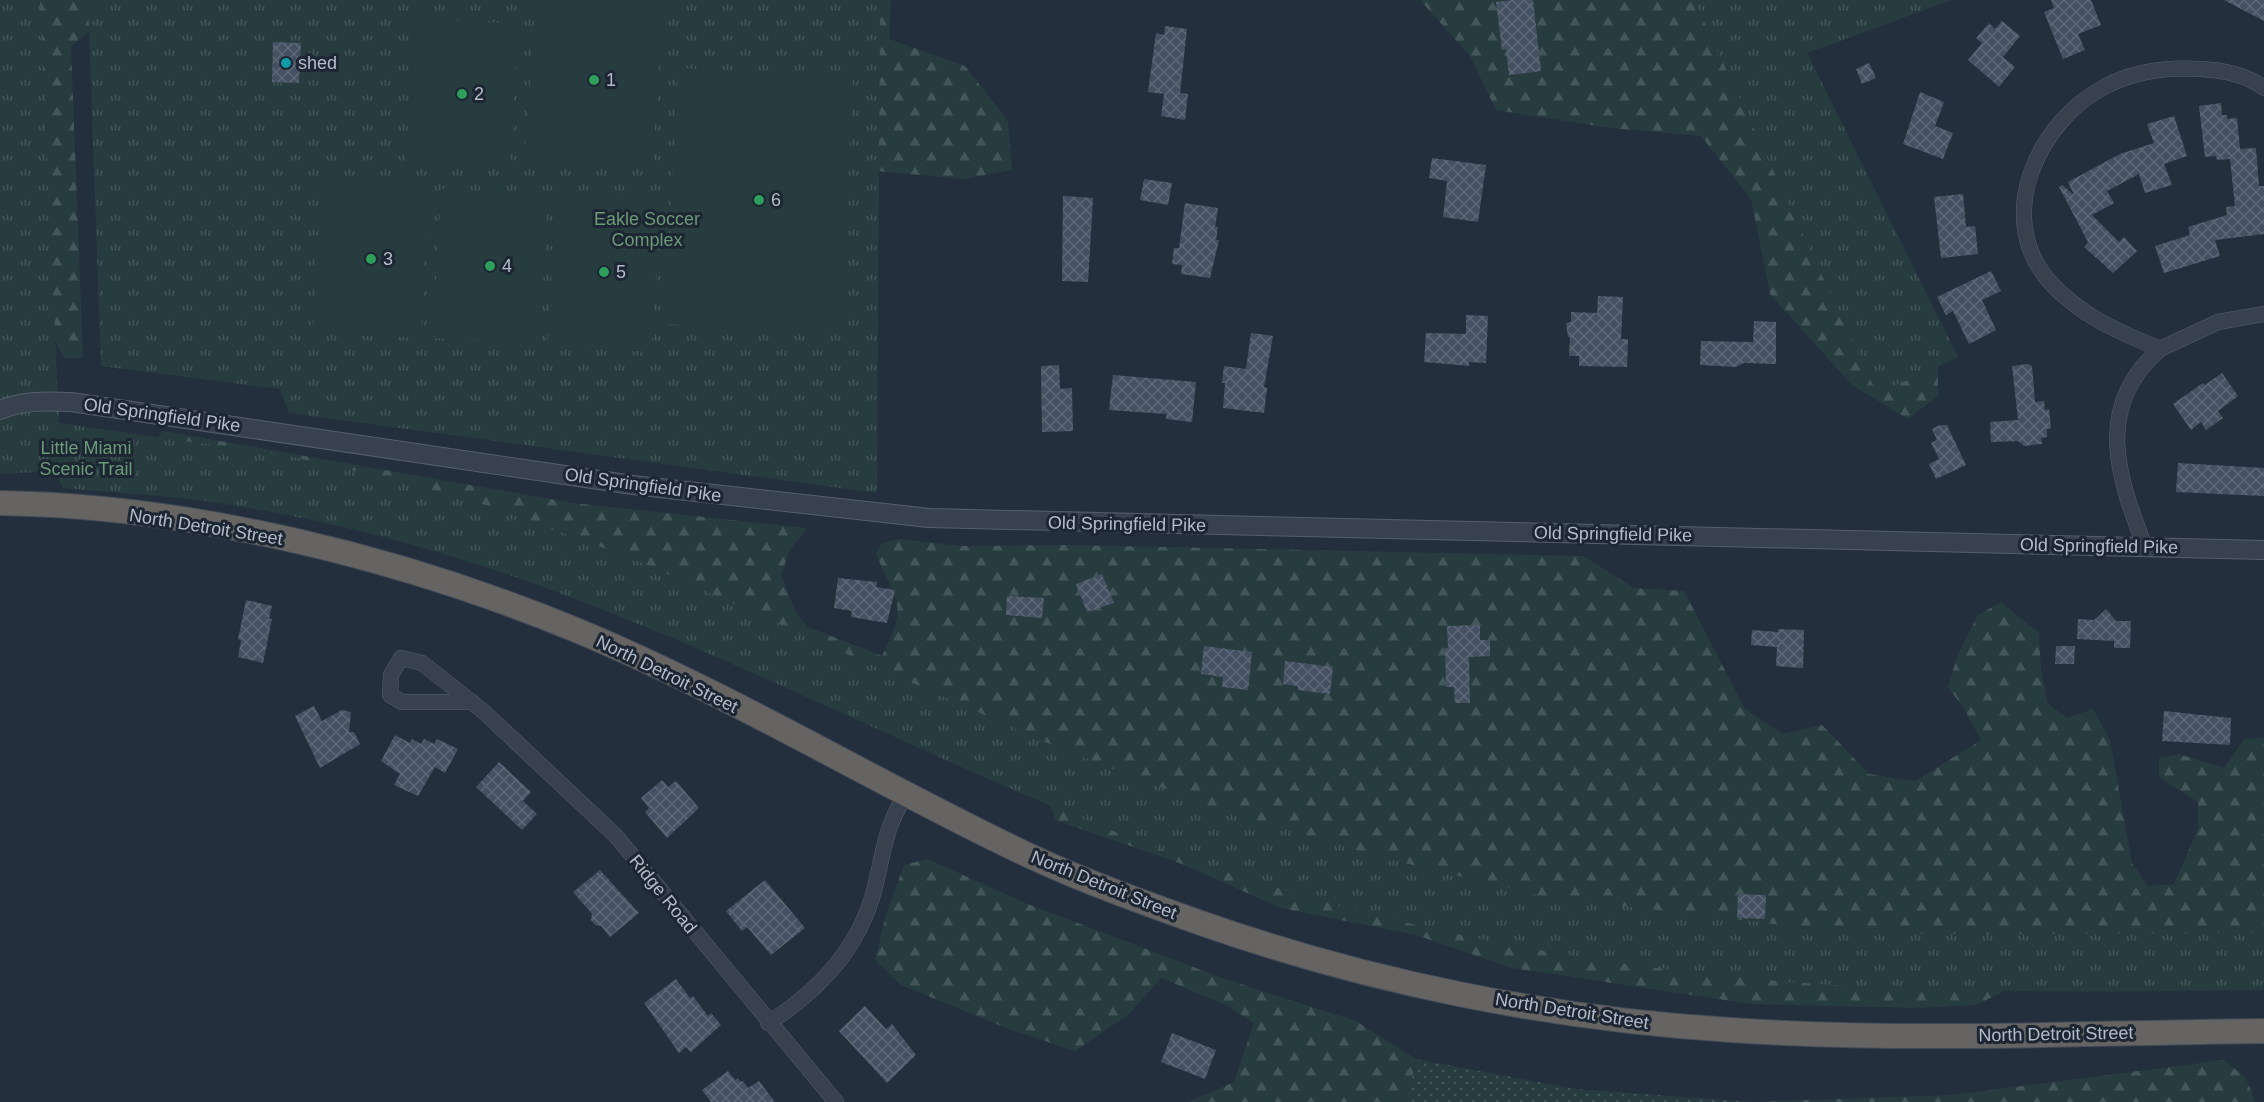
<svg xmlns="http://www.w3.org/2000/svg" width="2264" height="1102" font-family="Arial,sans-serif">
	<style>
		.grass { fill: url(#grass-dots) }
		.forest { fill: url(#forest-firs) }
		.park { fill: url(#park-tufts) }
		.pitch { fill: #263c3f }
		.building { fill: url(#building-cross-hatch) }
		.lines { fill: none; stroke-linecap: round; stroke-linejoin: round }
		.minor-casing { stroke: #565f6c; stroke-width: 16 }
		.tertiary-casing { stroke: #565f6c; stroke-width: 20 }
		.trunk-casing { stroke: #434c59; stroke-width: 26 }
		.minor { stroke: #38414e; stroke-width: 15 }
		.tertiary { stroke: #38414e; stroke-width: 18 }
		.trunk { stroke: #656462; stroke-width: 24 }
		.culture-dot { fill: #0f9aa8; stroke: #1d2633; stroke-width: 2 }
		.leisure-dot { fill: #2e9e5b; stroke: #1d2633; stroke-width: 2 }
		.labels { text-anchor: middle; stroke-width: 6; stroke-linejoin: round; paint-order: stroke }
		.poi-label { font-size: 18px; fill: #b4bcc9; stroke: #1d2633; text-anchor: start }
		.park-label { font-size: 18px; fill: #6b9a76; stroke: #1d2633 }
		.street-label { font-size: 18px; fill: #b4bcc9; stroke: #1d2633 }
	</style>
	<defs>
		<pattern id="grass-dots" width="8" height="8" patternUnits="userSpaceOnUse" patternTransform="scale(1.5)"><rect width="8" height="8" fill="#263c3f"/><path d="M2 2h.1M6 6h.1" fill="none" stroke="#435659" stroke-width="1.8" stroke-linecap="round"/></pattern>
		<pattern id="forest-firs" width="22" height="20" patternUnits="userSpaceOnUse" patternTransform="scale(1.5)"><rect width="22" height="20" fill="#263c3f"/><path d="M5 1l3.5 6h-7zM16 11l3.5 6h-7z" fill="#435659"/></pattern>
		<pattern id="park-tufts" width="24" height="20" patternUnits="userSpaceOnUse" patternTransform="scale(1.5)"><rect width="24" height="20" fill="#263c3f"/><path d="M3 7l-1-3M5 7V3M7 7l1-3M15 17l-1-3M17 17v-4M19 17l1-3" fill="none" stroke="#435659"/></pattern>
		<pattern id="building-cross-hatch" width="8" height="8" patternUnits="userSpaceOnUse" patternTransform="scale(1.5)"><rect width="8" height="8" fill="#455162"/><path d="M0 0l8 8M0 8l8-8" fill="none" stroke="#5d6877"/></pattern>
	</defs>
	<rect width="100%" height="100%" fill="#242f3e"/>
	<polygon class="grass" points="1416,1059 1576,1089 1752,1102 1407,1102"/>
	<g class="forest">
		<polygon points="0,0 129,0 71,46 83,358 64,358 48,327"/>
		<polygon points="867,0 891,0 889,39 965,66 1008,121 1012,170 963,179 866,170"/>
		<polygon points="1420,0 1751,0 1802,41 1797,58 1938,347 1938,396 1908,419 1852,385 1770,294 1751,199 1701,136 1611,128 1496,110 1470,56"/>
		<path d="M 163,431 L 573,503 L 807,528 L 790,550 L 781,575 L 796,613 L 808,627 L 882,656 C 909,603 897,603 876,554 L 882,543 L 899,539 L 962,546 L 1067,545 L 1583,556 L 1634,588 L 1684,591 L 1745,709 L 1783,734 L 1822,725 L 1869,774 L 1916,781 L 1981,740 L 1963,707 L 1948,687 L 1958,654 L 1978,615 L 2001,602 L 2039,633 L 2041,671 L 2048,704 L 2067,718 L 2093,709 L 2110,740 L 2132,863 L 2148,886 L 2174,884 L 2198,829 L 2198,802 L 2159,777 L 2159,758 L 2179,754 L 2224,768 L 2244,739 L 2264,738 L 2264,954 L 2042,973 L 1976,1005 L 1923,1008 L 1751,1004 L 1512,968 L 1416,935 L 1281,908 L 1182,864 L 1055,820 L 1040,771 L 956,735 L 151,445 Z"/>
		<polygon points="928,859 1025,903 1225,979 1356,1021 1416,1059 1407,1102 1188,1102 1234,1082 1254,1023 1226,1005 1161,978 1128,1015 1075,1051 1006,1028 901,985 875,960 886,915 904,865"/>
		<polygon points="2224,1060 2246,1078 2255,1102 1752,1102 1952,1095"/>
	</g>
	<g class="park">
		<path d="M 0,0 L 40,0 L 59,423 L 283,455 L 385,477 L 486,505 L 631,558 L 1059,748 L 1218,809 L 1380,857 L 1541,896 L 1790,926 L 1926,934 L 2264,933 L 2264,990 C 2112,992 1958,994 1805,983 C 1600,968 1394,930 1200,863 C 965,782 747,657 512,576 C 407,540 299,513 189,499 C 147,494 105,492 63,488 L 55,471 L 0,474 Z"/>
		<polygon points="88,0 880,0 877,493 289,413 280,389 101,366"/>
		<polygon points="1694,0 1952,0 1807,53 1958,357 1877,394"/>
	</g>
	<g class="pitch">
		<polygon points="536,0 663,0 652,170 524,161"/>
		<polygon points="414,18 518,24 510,169 406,164"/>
		<polygon points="678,68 853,76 840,332 666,324"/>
		<polygon points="321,180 428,185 421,338 313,333"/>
		<polygon points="441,189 548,194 540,344 433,338"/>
		<polygon points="557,192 661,199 651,352 547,345"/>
	</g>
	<g class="building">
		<polygon points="1512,0 1533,0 1541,71 1509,75 1506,49 1502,50 1496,2"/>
		<polygon points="2051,0 2091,0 2101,25 2078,34 2085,50 2063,59 2044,12 2054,8"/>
		<polygon points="2224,0 2264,0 2264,21"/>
		<polygon points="2002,21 2020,36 2003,57 2015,67 1999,87 1968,60 1982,43 1976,38 1989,23 1995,29"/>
		<polygon points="1165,26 1187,29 1180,93 1188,94 1185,120 1161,116 1164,94 1148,92 1156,33 1164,35"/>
		<polygon points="273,42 301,43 299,83 272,82"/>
		<polygon points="1869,63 1876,78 1862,84 1856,69"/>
		<polygon points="1920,92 1944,102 1935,126 1953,133 1943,159 1903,144"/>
		<polygon points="2221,103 2222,115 2227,115 2227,119 2237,118 2240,149 2256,148 2259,186 2264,186 2264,234 2215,240 2220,256 2164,273 2155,246 2190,235 2188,227 2227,215 2226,207 2235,206 2230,159 2217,160 2216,156 2205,157 2199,106"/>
		<polygon points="2174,116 2187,156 2164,164 2172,185 2145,193 2139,174 2107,191 2114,203 2092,215 2119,242 2124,237 2137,251 2113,273 2084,247 2088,242 2059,187 2062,185 2074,195 2068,182 2120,154 2154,143 2147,124"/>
		<polygon points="1432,158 1486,165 1478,222 1443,217 1447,181 1429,178"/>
		<polygon points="1144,179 1172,183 1168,205 1140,200"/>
		<polygon points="1963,194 1966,227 1975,226 1978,254 1941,258 1934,197"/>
		<polygon points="1063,196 1093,198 1088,282 1062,281"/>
		<polygon points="1185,203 1218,208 1215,227 1218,227 1216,240 1219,240 1210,278 1181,274 1182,265 1172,264 1174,248 1179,248"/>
		<polygon points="1991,271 2001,291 1982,300 1996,330 1969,344 1953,311 1946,315 1937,297"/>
		<polygon points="1598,296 1623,297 1621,339 1628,339 1627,367 1579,366 1579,356 1569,356 1570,337 1568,337 1566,323 1571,322 1571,312 1597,313"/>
		<polygon points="1466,315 1488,316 1486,363 1469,362 1469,366 1424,362 1426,333 1466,334"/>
		<polygon points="1754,321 1776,322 1776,364 1744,363 1736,367 1700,365 1701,341 1753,342"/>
		<polygon points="1251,333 1273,336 1264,387 1267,388 1264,413 1223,408 1225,383 1222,383 1224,366 1246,369"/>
		<polygon points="2028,364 2032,366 2035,402 2044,401 2045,410 2049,409 2051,428 2047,429 2047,437 2041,438 2042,444 2024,446 2018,441 1991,442 1990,422 2018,420 2012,366"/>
		<polygon points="1059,365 1060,389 1072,388 1073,431 1042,432 1041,366"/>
		<polygon points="2222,373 2238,396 2218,411 2223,418 2206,430 2201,422 2191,430 2173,404 2203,383 2205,385"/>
		<polygon points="1113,375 1196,382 1192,422 1166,419 1166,414 1109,410"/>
		<polygon points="1940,425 1947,425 1966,465 1936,479 1929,464 1939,459 1931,443 1937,440 1932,429"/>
		<polygon points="2178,463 2264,468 2264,496 2176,492"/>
		<polygon points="1102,574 1114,603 1087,612 1076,584"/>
		<polygon points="838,578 877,582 876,587 895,590 887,623 851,617 852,611 834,608"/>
		<polygon points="1007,596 1044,598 1042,618 1006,615"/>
		<polygon points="246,600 272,606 269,619 272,619 263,663 238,657 241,640 238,639"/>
		<polygon points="2106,609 2116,621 2131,621 2130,648 2114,648 2114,641 2077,639 2078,619 2094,620"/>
		<polygon points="1480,625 1480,640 1490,640 1490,656 1469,657 1470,703 1455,703 1454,687 1446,687 1445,648 1448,648 1447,626"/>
		<polygon points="1778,629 1804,630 1803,668 1776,666 1777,647 1751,645 1752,630 1778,632"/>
		<polygon points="1204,646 1252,652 1248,690 1222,687 1223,677 1201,674"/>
		<polygon points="2056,646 2075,646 2074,664 2055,664"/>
		<polygon points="1285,661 1333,667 1330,694 1298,690 1298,686 1283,684"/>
		<polygon points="314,706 322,721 342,710 351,712 349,732 354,732 360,744 320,768 295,716"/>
		<polygon points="2164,711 2231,718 2230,745 2162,741"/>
		<polygon points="395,735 410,743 412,739 421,744 424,739 434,744 437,739 458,749 445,773 435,767 418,796 394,785 400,774 381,761"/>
		<polygon points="499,762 531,792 523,801 537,814 522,830 476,787"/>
		<polygon points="662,780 668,787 676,781 699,808 667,838 645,812 649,808 641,798"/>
		<polygon points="600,870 639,913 610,937 601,926 595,925 591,920 592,914 573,892"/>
		<polygon points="765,880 805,928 771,955 747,927 742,931 726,911"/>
		<polygon points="1738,894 1766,895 1765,919 1737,918"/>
		<polygon points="676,979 690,998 693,996 708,1016 711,1013 721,1025 691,1052 686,1047 679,1053 644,1003"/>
		<polygon points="865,1006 886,1029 892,1024 916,1055 887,1083 839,1031"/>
		<polygon points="1172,1033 1216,1050 1205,1079 1161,1062"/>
		<polygon points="728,1071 735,1080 738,1078 741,1082 743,1081 748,1088 759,1081 775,1102 711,1102 702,1090"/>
	</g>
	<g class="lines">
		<defs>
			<g id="minor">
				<path d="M 2264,88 C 2247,75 2221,70 2200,69 C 2168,67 2135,71 2106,86 C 2039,120 1993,216 2049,281 C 2079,315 2119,332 2160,349 L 2218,322 L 2264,314"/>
				<path d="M 2145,547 C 2118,477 2093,407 2160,349"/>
				<polyline points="472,702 402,702 390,695 391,675 401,658 422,663 483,711 616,836 836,1102"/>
				<path d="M 768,1023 C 816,993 855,953 872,898 C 884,857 882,831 907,793"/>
			</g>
			<path id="tertiary" d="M 0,410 C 24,400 46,401 71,402 L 633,485 L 929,518 L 2264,550"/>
			<path id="trunk" d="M 0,503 C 192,506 399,557 576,630 C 733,695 879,785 1032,857 C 1086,882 1142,902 1198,922 C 1368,982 1551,1019 1731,1030 C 1908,1042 2087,1033 2264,1031"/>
		</defs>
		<use href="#minor" class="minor-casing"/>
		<use href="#tertiary" class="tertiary-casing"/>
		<use href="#trunk" class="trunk-casing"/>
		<use href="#minor" class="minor"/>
		<use href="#tertiary" class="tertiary"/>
		<use href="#trunk" class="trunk"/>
	</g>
	<circle class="culture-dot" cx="286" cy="63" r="6"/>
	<g class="leisure-dot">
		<circle cx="594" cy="80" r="6"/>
		<circle cx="462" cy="94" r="6"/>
		<circle cx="759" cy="200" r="6"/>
		<circle cx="371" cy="259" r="6"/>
		<circle cx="490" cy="266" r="6"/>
		<circle cx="604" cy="272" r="6"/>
	</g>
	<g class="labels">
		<g class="poi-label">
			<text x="298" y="69">shed</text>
			<text x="606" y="86">1</text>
			<text x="474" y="100">2</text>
			<text x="771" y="206">6</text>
			<text x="383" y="265">3</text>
			<text x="502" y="272">4</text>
			<text x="616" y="278">5</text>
		</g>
		<g class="park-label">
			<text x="647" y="225">Eakle Soccer<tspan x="647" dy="21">Complex</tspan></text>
			<text x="86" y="454">Little Miami<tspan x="86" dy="21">Scenic Trail</tspan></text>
		</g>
		<g class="street-label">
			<text transform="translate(162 415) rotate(8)" y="6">Old Springfield Pike</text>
			<text transform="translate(643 485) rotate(8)" y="6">Old Springfield Pike</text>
			<text transform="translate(1127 524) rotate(1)" y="6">Old Springfield Pike</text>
			<text transform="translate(206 527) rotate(9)" y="6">North Detroit Street</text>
			<text transform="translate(1613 534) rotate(1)" y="6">Old Springfield Pike</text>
			<text transform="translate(2099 546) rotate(1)" y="6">Old Springfield Pike</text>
			<text transform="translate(667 674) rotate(26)" y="6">North Detroit Street</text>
			<text transform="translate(1104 885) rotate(22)" y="6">North Detroit Street</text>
			<text transform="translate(663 894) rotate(51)" y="6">Ridge Road</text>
			<text transform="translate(1572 1011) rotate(9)" y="6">North Detroit Street</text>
			<text transform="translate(2056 1034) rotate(-1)" y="6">North Detroit Street</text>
		</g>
	</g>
</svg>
